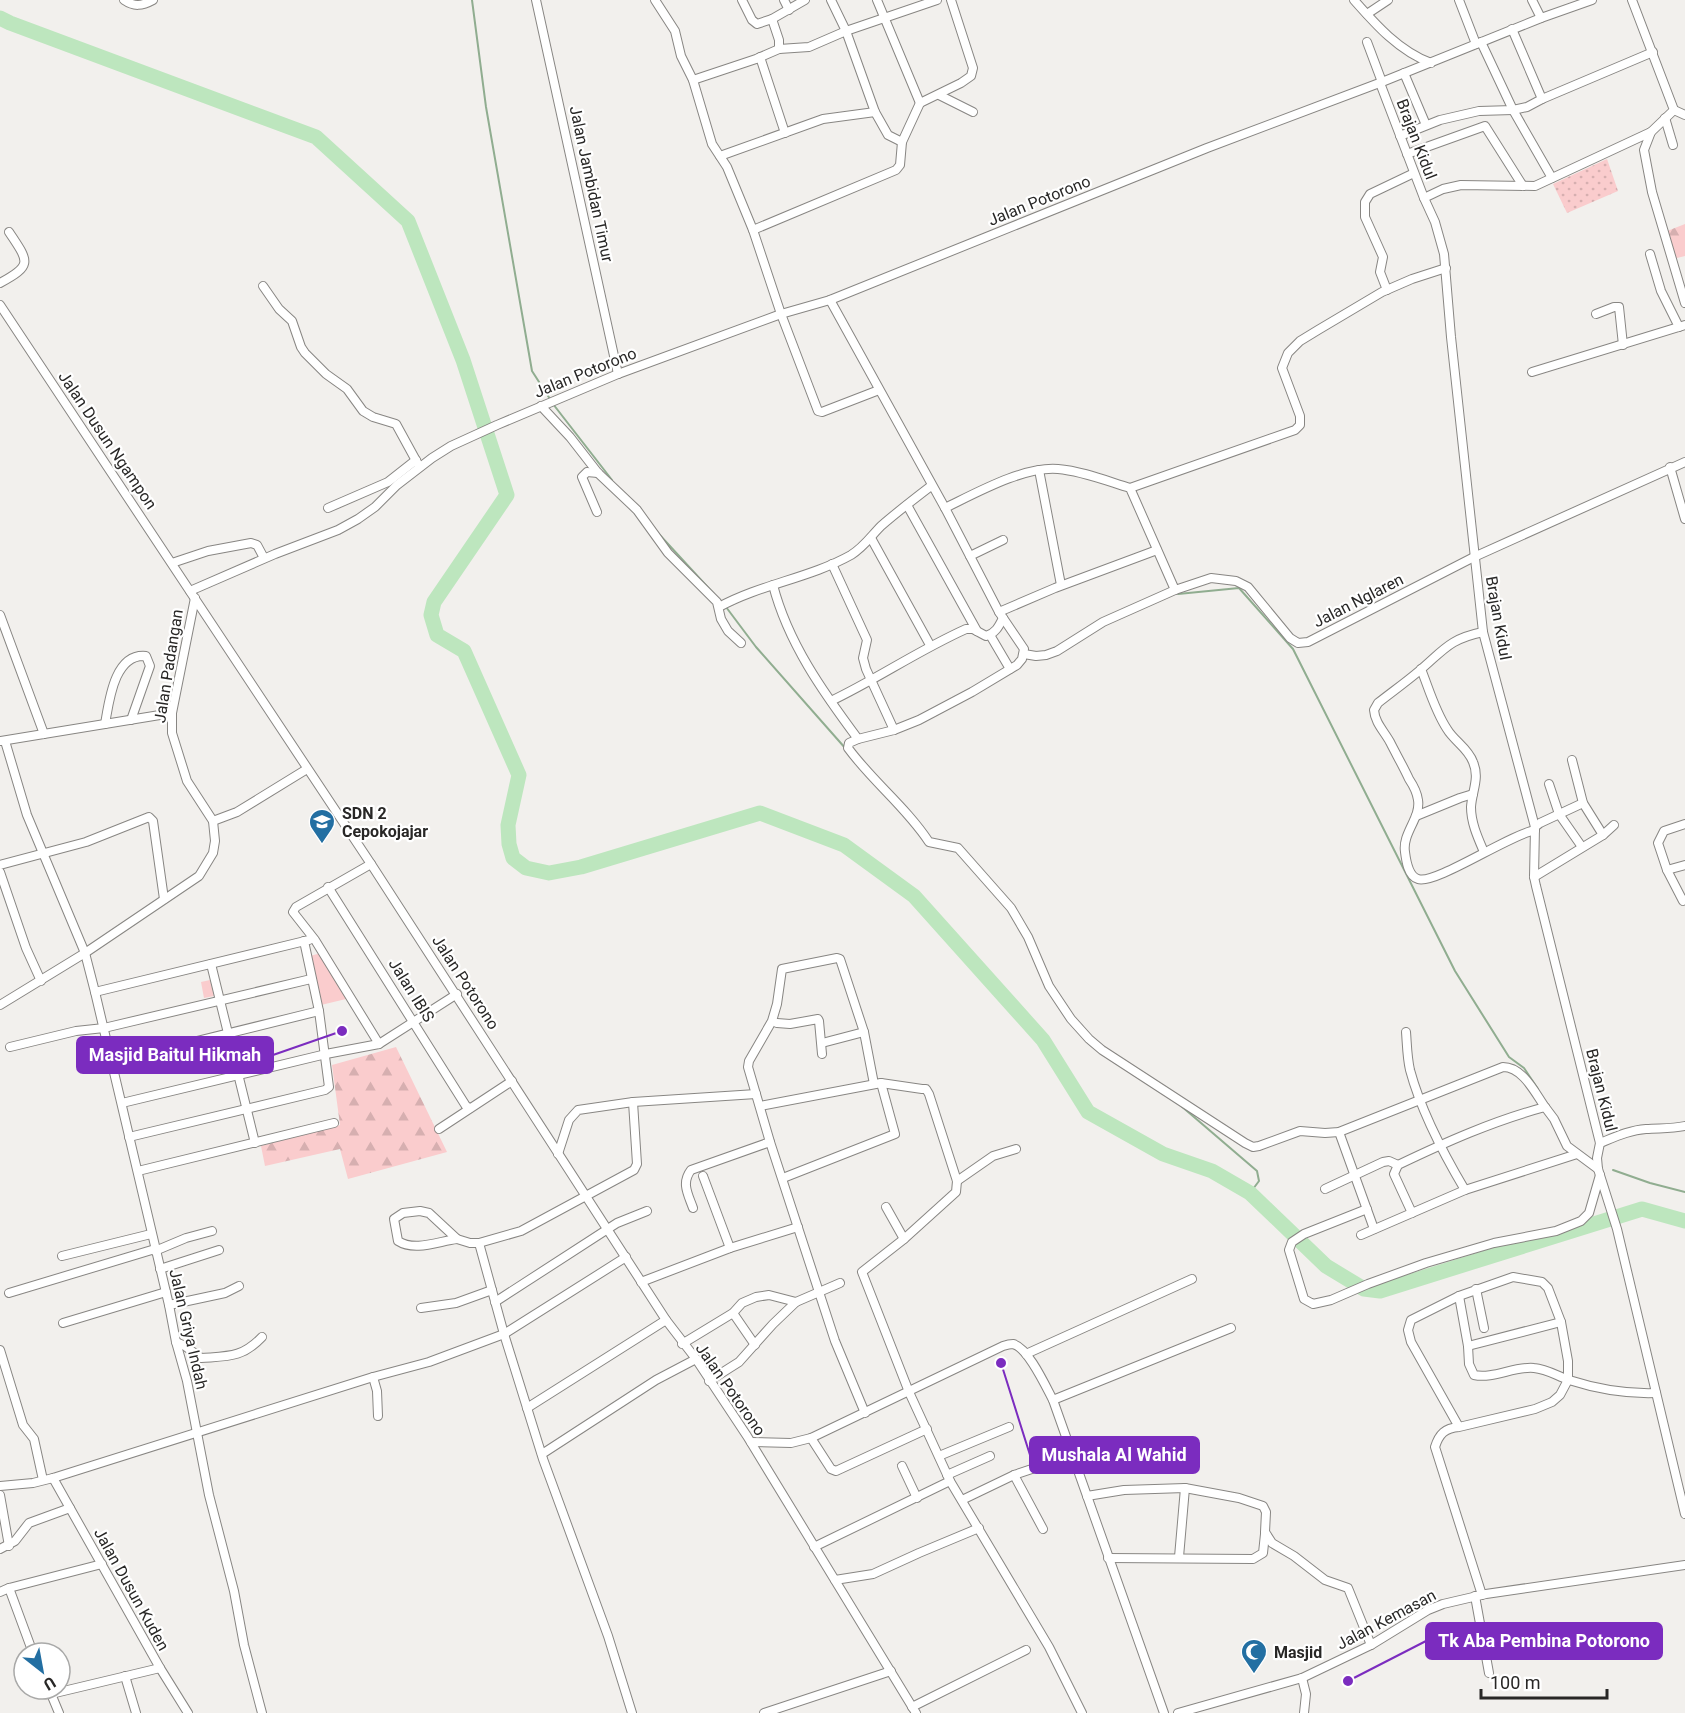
<svg xmlns="http://www.w3.org/2000/svg" width="1685" height="1713" font-family="Roboto,sans-serif">
	<style>
		.green { fill: url(#green-dots) }
		.forest { fill: url(#forest-firs) }
		.pitch { fill: #facccd }
		.lines { fill: none; stroke-linecap: round; stroke-linejoin: round }
		.stream { stroke: #90ad90; stroke-width: 2 }
		.river { stroke: #bde6be; stroke-width: 15 }
		.street-casing { stroke: #888683; stroke-width: 10 }
		.street { stroke: #fff; stroke-width: 8 }
		.labels { text-anchor: middle; stroke-width: 4.5; stroke-linejoin: round; paint-order: stroke }
		.street-label { font-size: 16px; fill: #282726; stroke: #fff }
		.poi-label { font-size: 16px; font-weight: bold; fill: #282726; stroke: #fff; text-anchor: start }
		.leader { fill: none; stroke: #7b2cbf; stroke-width: 2 }
		.callout-dot { fill: #7b2cbf; stroke: #fff; stroke-width: 2 }
		.callout { fill: #7b2cbf; stroke: #7b2cbf; stroke-width: 2 }
		.callout-label { font-size: 18px; text-anchor: middle; font-weight: bold; fill: #fff }
	</style>
	<defs>
		<pattern id="green-dots" width="8" height="8" patternUnits="userSpaceOnUse" patternTransform="scale(1.5)"><rect width="8" height="8" fill="#facccd"/><path d="M2 2h.1M6 6h.1" fill="none" stroke="#d6afb0" stroke-width="1.8" stroke-linecap="round"/></pattern>
		<pattern id="forest-firs" width="22" height="20" patternUnits="userSpaceOnUse" patternTransform="scale(1.5)"><rect width="22" height="20" fill="#facccd"/><path d="M5 1l3.5 6h-7zM16 11l3.5 6h-7z" fill="#d6afb0"/></pattern>
	</defs>
	<rect width="100%" height="100%" fill="#f2f0ed"/>
	<polygon class="green" points="1607,159 1618,191 1567,213 1553,184"/>
	<g class="forest">
		<polygon points="1685,224 1685,256 1673,259 1662,233"/>
		<polygon points="396,1047 447,1152 348,1179 340,1149 265,1166 261,1146 340,1125 332,1065"/>
	</g>
	<g class="pitch">
		<polygon points="321,953 346,999 321,1005 310,956"/>
		<polygon points="210,980 214,996 204,998 201,982"/>
	</g>
	<g class="lines">
		<g class="stream">
			<polyline points="472,0 486,107 532,371 550,399"/>
			<polyline points="553,404 612,480"/>
			<polyline points="657,532 714,594"/>
			<polyline points="1178,594 1239,588 1293,649 1455,971 1509,1057 1524,1068 1538,1089"/>
			<polyline points="726,607 756,647 846,749"/>
			<polyline points="1084,1039 1093,1047"/>
			<polyline points="1180,1105 1257,1171 1259,1181 1250,1193"/>
			<polyline points="1613,1170 1650,1183 1685,1192"/>
		</g>
		<polyline class="river" points="0,18 10,23 316,137 408,221 463,360 507,495 434,602 431,615 437,635 464,651 519,775 508,825 509,844 513,858 526,868 549,873 581,867 760,813 844,845 914,896 1043,1040 1088,1112 1163,1154 1212,1171 1250,1193 1326,1266 1364,1289 1380,1291 1642,1209 1685,1221"/>
		<defs>
			<g id="street">
				<path d="M 124,0 C 134,7 142,6 153,0"/>
				<polyline points="536,0 618,374"/>
				<polyline points="655,0 675,31 681,56 693,80 712,144 727,167 753,230 781,314 818,411 822,412 879,390"/>
				<polyline points="742,0 752,20 757,24 772,19 805,0"/>
				<polyline points="784,0 789,10"/>
				<polyline points="831,0 846,31 875,112 888,135 902,142"/>
				<polyline points="877,0 920,103"/>
				<path d="M 1354,0 C 1376,25 1399,51 1431,63"/>
				<polyline points="1459,0 1476,44"/>
				<polyline points="1532,0 1541,18"/>
				<polyline points="1632,0 1674,110 1651,132 1644,150 1652,192 1685,303"/>
				<polyline points="1367,14 1388,0"/>
				<polyline points="772,19 779,40 779,49"/>
				<polyline points="1367,42 1382,82"/>
				<polyline points="1481,42 1513,110 1552,178"/>
				<polyline points="760,57 785,133"/>
				<polyline points="1404,73 1426,125"/>
				<polyline points="693,80 756,59 779,49 809,47 846,31 937,0"/>
				<polyline points="1380,83 1424,198 1435,222 1444,254 1451,337 1483,632 1535,827 1534,877 1536,886 1600,1143 1597,1158 1598,1169 1617,1229 1685,1514"/>
				<polyline points="939,95 973,112"/>
				<polyline points="1542,99 1653,52"/>
				<polyline points="1674,110 1685,115"/>
				<polyline points="1665,118 1673,145"/>
				<polyline points="1400,136 1440,120 1479,111 1513,110 1527,107 1542,99 1512,29"/>
				<polyline points="1407,154 1485,126 1523,186"/>
				<polyline points="720,156 823,119 875,112"/>
				<polyline points="1424,198 1443,189 1461,185 1535,186 1651,132"/>
				<polyline points="753,230 896,170 900,165 902,142 920,103 961,83 971,76 973,68 951,0"/>
				<polyline points="1650,254 1661,291 1679,327"/>
				<path d="M 0,283 C 34,265 28,261 9,232"/>
				<polyline points="263,286 279,309 292,321 301,347 305,353 326,374 347,389 363,411 373,417 396,424 419,466"/>
				<polyline points="1387,290 1380,272 1383,257 1365,217 1365,202 1370,194 1414,173"/>
				<polyline points="0,305 371,864 666,1320 696,1359 747,1436 916,1713"/>
				<polyline points="1596,314 1614,307 1619,307 1623,345"/>
				<polyline points="1532,372 1685,325"/>
				<polyline points="541,406 570,437 598,473 637,510 668,553 717,602 721,619 728,631 741,643"/>
				<polyline points="1670,467 1685,519"/>
				<polyline points="1039,470 1061,585"/>
				<polyline points="1130,488 1295,430 1300,425 1300,416 1282,368 1288,353 1300,341 1318,330 1382,292 1412,279 1446,268"/>
				<polyline points="907,505 977,631"/>
				<polyline points="328,508 388,482 416,460"/>
				<path d="M 945,508 C 976,493 1024,466 1058,469 C 1082,471 1107,481 1130,488 L 1175,590 L 1211,578 L 1236,581 L 1248,587 L 1290,638 L 1298,643 L 1308,642 L 1474,557 L 1685,462"/>
				<polyline points="597,512 582,477 587,472 598,473"/>
				<polyline points="871,538 930,645"/>
				<polyline points="970,556 1003,540"/>
				<polyline points="172,563 208,551 251,543 257,545 264,558"/>
				<polyline points="832,564 867,640 863,658 866,669 894,730"/>
				<path d="M 773,585 C 788,643 823,692 858,739 L 894,730 L 919,720 L 972,692 L 1017,665 L 1022,659 L 1024,649 L 999,612 L 945,508 L 830,300"/>
				<polyline points="190,591 275,554 338,530 358,519 375,507 397,485 432,458 451,446 497,425 618,374 781,314 830,300 1207,148 1382,82 1541,18 1592,0"/>
				<path d="M 719,607 C 761,584 810,578 851,555 C 864,547 871,536 881,526 C 897,512 914,499 931,486"/>
				<polyline points="999,612 1055,588 1157,550"/>
				<polyline points="0,615 44,734"/>
				<path d="M 1483,632 C 1449,639 1444,650 1419,671 C 1406,682 1392,692 1378,703 L 1374,710 C 1375,723 1384,731 1390,742 C 1396,754 1403,766 1409,779 C 1413,785 1417,792 1418,800 C 1421,818 1402,833 1405,852 C 1406,860 1408,876 1418,879 C 1435,885 1509,835 1535,830"/>
				<polyline points="990,635 1010,669"/>
				<polyline points="1024,654 1036,656 1046,655 1057,651 1103,622 1175,590"/>
				<path d="M 1421,669 C 1429,689 1435,711 1447,729 C 1454,741 1468,748 1473,762 C 1480,778 1472,791 1471,807 C 1471,823 1478,838 1484,852"/>
				<path d="M 831,701 C 877,679 919,650 966,629 L 973,629 L 986,636 C 996,633 999,626 1003,618"/>
				<path d="M 105,724 C 109,702 114,653 146,656 L 150,666 L 131,720"/>
				<path d="M 858,739 L 849,743 L 848,748 C 873,782 906,807 929,842 L 958,848 L 1011,908 L 1028,937 L 1049,986 L 1071,1019 L 1089,1039 L 1102,1050 L 1245,1143 L 1253,1147 L 1259,1146 L 1300,1131 L 1325,1133 L 1339,1132 L 1503,1067 C 1523,1067 1535,1093 1545,1107"/>
				<polyline points="1,741 172,713"/>
				<polyline points="5,741 27,815 85,953 95,992 169,1305 176,1342 187,1381 209,1495 234,1591 244,1645 262,1713"/>
				<polyline points="1572,760 1583,803 1603,835"/>
				<polyline points="1549,784 1559,814 1582,847"/>
				<polyline points="1416,816 1460,798 1473,794"/>
				<polyline points="213,821 237,812 307,769"/>
				<polyline points="1685,824 1664,831 1658,843 1667,870 1683,901 1685,900"/>
				<polyline points="1535,827 1540,823 1583,803"/>
				<polyline points="371,864 296,907 293,912 315,940 379,1044"/>
				<polyline points="0,865 86,842 149,817 153,821 164,899"/>
				<polyline points="1667,870 1685,865"/>
				<polyline points="0,872 26,948 41,981"/>
				<polyline points="1534,877 1603,835 1614,825"/>
				<polyline points="328,887 466,1106 470,1108"/>
				<polyline points="211,964 255,1143"/>
				<polyline points="95,992 309,940"/>
				<polyline points="0,1005 85,953 199,876 213,853 215,841 213,821 187,781 172,733 172,713 195,598"/>
				<polyline points="777,1023 790,1024 818,1019 819,1021 822,1054"/>
				<path d="M 1406,1032 C 1407,1044 1407,1057 1410,1070 C 1421,1111 1443,1153 1465,1190"/>
				<polyline points="822,1043 864,1032"/>
				<polyline points="10,1047 76,1031 104,1028 311,979"/>
				<polyline points="112,1062 319,1011"/>
				<polyline points="122,1103 326,1054 379,1044 457,994"/>
				<polyline points="760,1106 881,1083 922,1089 926,1089 929,1094 957,1181 956,1192 904,1239 862,1272 909,1392 950,1481 1049,1647 1082,1713"/>
				<polyline points="439,1129 512,1081"/>
				<polyline points="1339,1132 1374,1229"/>
				<polyline points="129,1137 325,1090 329,1087 319,1011 304,941"/>
				<path d="M 1600,1143 C 1615,1137 1630,1130 1646,1129 C 1660,1128 1672,1129 1685,1126"/>
				<polyline points="558,1154 569,1120 578,1110 633,1102 756,1094"/>
				<polyline points="138,1171 334,1123"/>
				<polyline points="703,1176 730,1248"/>
				<polyline points="783,1178 895,1134 881,1083"/>
				<polyline points="957,1181 993,1156 1016,1149"/>
				<polyline points="1325,1189 1383,1162 1389,1161 1398,1165"/>
				<polyline points="886,1207 904,1239"/>
				<path d="M 693,1208 C 688,1194 681,1183 691,1170 L 770,1142"/>
				<polyline points="1367,1209 1304,1234 1292,1242 1289,1250 1304,1299 1313,1304 1331,1300 1368,1284 1426,1263 1494,1243 1556,1231 1581,1221 1589,1213 1600,1175"/>
				<path d="M 420,1211 L 429,1213 L 457,1239 C 439,1241 415,1252 398,1241 L 394,1219 L 403,1213 Z"/>
				<path d="M 1412,1213 L 1394,1174 L 1398,1165 C 1446,1142 1493,1121 1545,1107 L 1554,1119 L 1567,1146 L 1598,1169"/>
				<polyline points="1361,1235 1465,1190 1577,1154"/>
				<polyline points="457,1239 470,1243 479,1243 521,1231 634,1170 637,1164 633,1102"/>
				<polyline points="479,1243 504,1334 543,1459 608,1636 632,1713"/>
				<polyline points="155,1251 186,1238 212,1231"/>
				<polyline points="62,1256 151,1234"/>
				<polyline points="160,1269 219,1250"/>
				<polyline points="641,1282 730,1248 798,1227"/>
				<polyline points="1476,1289 1484,1328"/>
				<polyline points="9,1293 155,1249"/>
				<path d="M 1459,1296 L 1468,1346 L 1469,1364 L 1474,1375 C 1494,1379 1514,1366 1534,1368 C 1547,1369 1557,1376 1569,1380 C 1597,1389 1627,1394 1656,1393"/>
				<polyline points="495,1302 617,1223 647,1211"/>
				<polyline points="169,1305 225,1293 239,1286"/>
				<polyline points="421,1308 456,1303 492,1290"/>
				<polyline points="733,1313 755,1345"/>
				<polyline points="63,1323 166,1292"/>
				<path d="M 176,1342 L 185,1346 L 201,1358 C 228,1356 242,1358 262,1337"/>
				<polyline points="682,1344 733,1313 742,1303 756,1297 769,1295 796,1302"/>
				<polyline points="1468,1346 1561,1322"/>
				<polyline points="0,1350 23,1425 34,1439 43,1480"/>
				<polyline points="1026,1354 1192,1279"/>
				<polyline points="373,1377 377,1391 378,1416"/>
				<polyline points="709,1381 739,1362 773,1324 796,1302 840,1283"/>
				<polyline points="1053,1400 1231,1328"/>
				<polyline points="527,1408 666,1320"/>
				<polyline points="865,1413 835,1341 770,1142 748,1067 749,1061 772,1021 777,1004 782,969 837,958 840,959 864,1032 874,1084"/>
				<path d="M 1459,1427 L 1411,1342 L 1408,1330 L 1411,1320 L 1459,1296 L 1513,1277 L 1542,1282 L 1548,1288 L 1561,1322 L 1568,1361 L 1568,1380 L 1560,1395 L 1552,1402 L 1535,1409 L 1459,1427 C 1445,1428 1439,1434 1435,1447 L 1482,1595"/>
				<polyline points="811,1438 831,1469 836,1471 927,1429"/>
				<path d="M 751,1442 L 791,1443 L 811,1438 L 1003,1346 C 1006,1345 1010,1344 1013,1344 C 1028,1347 1046,1387 1053,1400 L 1164,1713"/>
				<polyline points="542,1454 656,1380 696,1359"/>
				<polyline points="939,1456 1009,1427"/>
				<polyline points="902,1466 917,1498"/>
				<polyline points="947,1475 990,1456"/>
				<polyline points="1014,1475 1043,1529"/>
				<polyline points="53,1478 160,1668 188,1713"/>
				<polyline points="0,1486 33,1483 53,1478 373,1377 429,1362 504,1334 626,1257"/>
				<polyline points="0,1495 9,1546"/>
				<polyline points="1087,1496 1124,1490 1185,1488 1239,1498 1263,1506 1266,1512 1265,1532 1272,1543 1294,1556 1325,1580 1348,1588 1371,1645"/>
				<polyline points="962,1500 1014,1475 1074,1455"/>
				<polyline points="814,1547 950,1481"/>
				<polyline points="0,1549 15,1541 29,1523 70,1508"/>
				<polyline points="1179,1557 1185,1488"/>
				<polyline points="1108,1558 1253,1559 1263,1553 1265,1534"/>
				<polyline points="835,1580 873,1574 919,1553 979,1528"/>
				<polyline points="9,1588 102,1564"/>
				<polyline points="0,1592 9,1588 33,1653"/>
				<polyline points="1475,1596 1489,1673"/>
				<polyline points="125,1676 136,1713"/>
				<polyline points="1302,1678 1306,1694 1304,1713"/>
				<polyline points="49,1689 59,1713"/>
				<polyline points="51,1694 160,1668"/>
				<polyline points="912,1707 1026,1650"/>
				<polyline points="764,1713 891,1671"/>
				<polyline points="1178,1713 1302,1678 1371,1645 1428,1610 1443,1604 1486,1594 1685,1565"/>
			</g>
		</defs>
		<use href="#street" class="street-casing"/>
		<use href="#street" class="street"/>
	</g>
	<defs>
		<symbol id="school-pin" viewBox="-11 -11 22 30"><path d="M0 17L-7.5 6A9.5 9.5 0 1 1 7.5 6Z" fill="#236fa2" stroke="#fff"/><path d="M0-5L7-2L0 1L-7-2ZM-4 1L0 2.5L4 1V4Q0 6-4 4Z" fill="#fff"/></symbol>
		<symbol id="mosque-pin" viewBox="-11 -11 22 30"><path d="M0 17L-7.5 6A9.5 9.5 0 1 1 7.5 6Z" fill="#236fa2" stroke="#fff"/><path d="M3.5-4.9A6 6 0 1 0 3.5 4.9A5 5 0 1 1 3.5-4.9Z" fill="#fff"/></symbol>
	</defs>
	<g fill-rule="evenodd">
		<use href="#school-pin" x="307" y="807" width="30" height="40"/>
		<use href="#mosque-pin" x="1239" y="1637" width="30" height="40"/>
	</g>
	<g class="labels">
		<g class="street-label">
			<text transform="translate(1417 139) rotate(69)" y="6">Brajan Kidul</text>
			<text transform="translate(592 184) rotate(78)" y="6">Jalan Jambidan Timur</text>
			<text transform="translate(1039 200) rotate(-22)" y="6">Jalan Potorono</text>
			<text transform="translate(585 372) rotate(-22)" y="6">Jalan Potorono</text>
			<text transform="translate(108 440) rotate(56)" y="6">Jalan Dusun Ngampon</text>
			<text transform="translate(1358 600) rotate(-27)" y="6">Jalan Nglaren</text>
			<text transform="translate(1499 618) rotate(80)" y="6">Brajan Kidul</text>
			<text transform="translate(168 666) rotate(-81)" y="6">Jalan Padangan</text>
			<text transform="translate(466 982) rotate(57)" y="6">Jalan Potorono</text>
			<text transform="translate(412 990) rotate(58)" y="6">Jalan IBIS</text>
			<text transform="translate(1602 1090) rotate(76)" y="6">Brajan Kidul</text>
			<text transform="translate(189 1329) rotate(77)" y="6">Jalan Griya Indah</text>
			<text transform="translate(731 1389) rotate(55)" y="6">Jalan Potorono</text>
			<text transform="translate(132 1589) rotate(61)" y="6">Jalan Dusun Kuden</text>
			<text transform="translate(1386 1619) rotate(-28)" y="6">Jalan Kemasan</text>
		</g>
		<g class="poi-label">
			<text x="342" y="819">SDN 2<tspan x="342" dy="18">Cepokojajar</tspan></text>
			<text x="1274" y="1658">Masjid</text>
		</g>
	</g>
	<path class="leader" d="M342 1031L273 1055M1001 1363L1030 1455M1348 1681L1426 1641"/>
	<g class="callout-dot">
		<circle cx="342" cy="1031" r="6"/>
		<circle cx="1001" cy="1363" r="6"/>
		<circle cx="1348" cy="1681" r="6"/>
	</g>
	<g class="callout">
		<rect x="77" y="1037" width="196" height="36" rx="6"/>
		<rect x="1030" y="1437" width="169" height="36" rx="6"/>
		<rect x="1426" y="1623" width="236" height="36" rx="6"/>
	</g>
	<g class="callout-label">
		<text x="175" y="1061">Masjid Baitul Hikmah</text>
		<text x="1114" y="1461">Mushala Al Wahid</text>
		<text x="1544" y="1647">Tk Aba Pembina Potorono</text>
	</g>
	<g transform="translate(42 1671) rotate(149)"><circle r="28" fill="#ffffff" stroke="#a9a9a8" stroke-width="1.5"/>
	<path d="M0-4.5L10 22L0 15L-10 22Z" fill="#236fa2"/>
	<text y="-9" font-size="16" font-weight="bold" text-anchor="middle" fill="#282726">U</text>
	</g>
	<path d="M1481 1689v9h126v-9" fill="none" stroke="#282726" stroke-width="3"/>
	<text x="1490" y="1689" font-size="18" fill="#282726" stroke="#ffffff" stroke-width="4.5" paint-order="stroke">100 m</text>
</svg>
